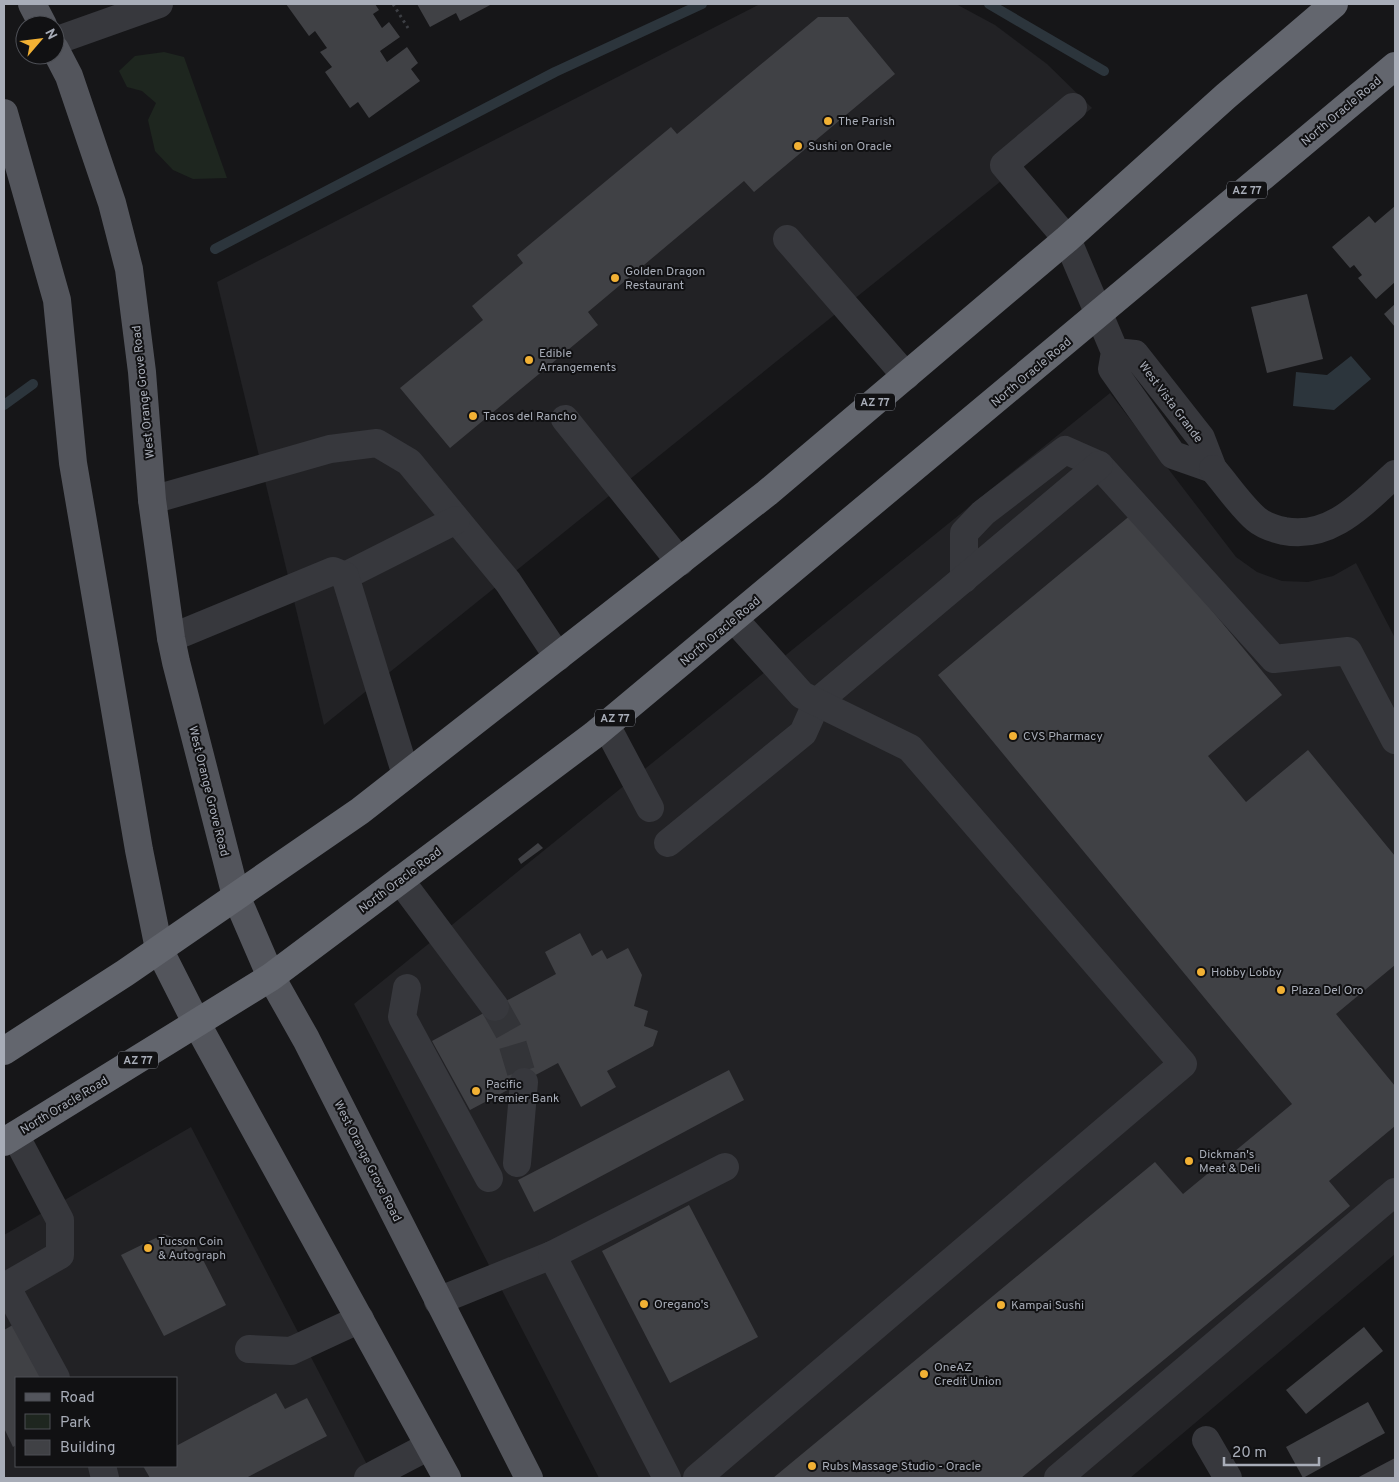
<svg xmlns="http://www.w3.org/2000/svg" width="1399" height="1482" font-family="Overpass,sans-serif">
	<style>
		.built { fill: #222225; fill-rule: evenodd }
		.green { fill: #1e261f }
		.water { fill: #2c353c }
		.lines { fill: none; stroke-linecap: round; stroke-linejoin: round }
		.stream { stroke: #2c353c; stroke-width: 10 }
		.building { fill: #404145 }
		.minor-tunnel { stroke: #333438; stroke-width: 28; stroke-dasharray: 28 14; stroke-linecap: butt }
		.path { stroke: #3d3f44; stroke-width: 3; stroke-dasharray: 2.5 4; stroke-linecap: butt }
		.minor { stroke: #37383d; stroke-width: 28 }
		.major { stroke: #53555c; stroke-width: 28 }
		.highway { stroke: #63666e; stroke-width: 28 }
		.poi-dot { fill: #f2b134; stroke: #111113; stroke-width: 2 }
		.labels { text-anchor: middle; stroke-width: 4; stroke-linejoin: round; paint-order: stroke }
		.shield { fill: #111113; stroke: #7b7e86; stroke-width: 1 }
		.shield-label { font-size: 11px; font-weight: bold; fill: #a8adb8 }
		.street-label { font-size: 12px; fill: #a8adb8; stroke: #111113 }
		.poi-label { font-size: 12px; fill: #a8adb8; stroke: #111113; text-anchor: start }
	</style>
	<rect width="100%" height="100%" fill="#161618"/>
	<g class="built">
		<polygon points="760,4 956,4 995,25 1047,64 1092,108 324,725 217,282"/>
		<polygon points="1110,393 1236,557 1257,572 1282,581 1308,582 1333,576 1356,563 1395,638 1395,1254 1130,1478 599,1478 354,1004"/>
		<path d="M 191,1127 L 374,1478 L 4,1478 L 4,1235 ZM 16,1378 L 176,1378 L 176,1466 L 16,1466 Z"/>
	</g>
	<polygon class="green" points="164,52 184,57 227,178 193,179 173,170 155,151 148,120 156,103 142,91 127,87 119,71 135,56"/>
	<polygon class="water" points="1351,356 1371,379 1334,410 1293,406 1296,372 1327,375"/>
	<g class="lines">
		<g class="stream">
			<polyline points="989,4 1104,71"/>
			<polyline points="215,249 555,72 702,4"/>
			<polyline points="4,405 33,384"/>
		</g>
	</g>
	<g class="building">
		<polygon points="286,4 375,4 379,10 373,14 382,28 389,22 400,37 380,51 387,62 407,47 418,63 411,69 420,81 369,118 358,102 350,108 325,72 332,67 320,52 327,48 315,31 309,36"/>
		<polygon points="417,4 492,4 460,21 456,13 430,27"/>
		<polygon points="818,17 848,17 895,74 754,192 744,181 588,312 598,325 450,448 400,388 483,320 472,306 523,263 517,255 671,127 677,134"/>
		<polygon points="1395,206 1395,282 1376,299 1358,278 1362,275 1354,265 1350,268 1332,247 1369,216 1375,223"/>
		<polygon points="1307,294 1323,359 1267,373 1251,307"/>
		<polygon points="1395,304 1395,327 1384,314"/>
		<polygon points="1132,514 1282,695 1208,756 1246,802 1308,750 1395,856 1395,965 1336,1014 1395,1086 1395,1126 1329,1181 1350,1206 1021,1478 773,1478 1155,1162 1183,1194 1292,1104 938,675"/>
		<polygon points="538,843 543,848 521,864 518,859"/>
		<polygon points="580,933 592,956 602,950 607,959 628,948 642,975 634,1006 648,1011 644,1026 658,1031 653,1046 607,1071 616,1087 581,1107 558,1063 470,1110 432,1041 556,974 545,952"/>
		<polygon points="729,1070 744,1100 534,1212 518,1180"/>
		<polygon points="689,1205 758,1337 670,1383 602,1251"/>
		<polygon points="164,1234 196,1246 226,1305 164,1336 121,1255"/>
		<polygon points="18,1322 55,1378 16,1378 16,1445 13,1447 4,1428 4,1330"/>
		<polygon points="1364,1327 1383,1351 1306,1414 1286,1390"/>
		<polygon points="276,1393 285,1409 307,1398 327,1436 246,1478 150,1478 143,1466 176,1466 176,1446"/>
		<polygon points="1368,1402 1385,1433 1303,1478 1286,1447"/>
		<polygon points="1395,1458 1395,1478 1357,1478"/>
	</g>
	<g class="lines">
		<polyline class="minor-tunnel" points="495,1007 509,1032 524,1082"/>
		<polyline class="path" points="393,4 408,28"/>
		<g class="minor">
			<polyline points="55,41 159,4"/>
			<polyline points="1073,107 1004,165 1067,239 1115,352 1112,369 1173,455 1213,469 1201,438 1135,354 1115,352"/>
			<polyline points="787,239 906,376"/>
			<polyline points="565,419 680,562"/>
			<path d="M 1213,469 C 1227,485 1240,505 1256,519 C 1263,525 1275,529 1284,531 C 1331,540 1363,503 1395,474"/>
			<polyline points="152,500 330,449 377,443 409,462 508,582 558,657"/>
			<polyline points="345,576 456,520"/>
			<polyline points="964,579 964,533 983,513 1065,450 1099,465 1274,659 1348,651 1395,740"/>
			<polyline points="171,638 333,571 345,576 406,775"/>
			<polyline points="606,725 650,808"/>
			<polyline points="668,843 803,733 817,702 1099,465"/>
			<polyline points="400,880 495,1007"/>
			<polyline points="407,988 402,1017 489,1178"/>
			<polyline points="15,1135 60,1220 60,1255 6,1286 56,1378"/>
			<polyline points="517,1163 524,1082"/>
			<polyline points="438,1301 552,1255"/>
			<polyline points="249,1349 291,1351 360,1319"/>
			<polyline points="1206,1440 1228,1478"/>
			<polyline points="102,1466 105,1478"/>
			<polyline points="368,1478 429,1446"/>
			<polyline points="667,1478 552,1255 725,1167"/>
			<polyline points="697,1478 1183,1064 910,748 802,695 734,619"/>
			<polyline points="1058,1478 1395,1192"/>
		</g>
		<g class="major">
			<polyline points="32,4 43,25"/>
			<polyline points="55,49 69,76 112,203 129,269 142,372 152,500 171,638 176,662 236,896 271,977 306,1039 529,1478"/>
			<polyline points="4,113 57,300 73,463 139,850 159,949 197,1024 447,1478"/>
		</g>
		<g class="highway">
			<polyline points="4,1051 125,973 360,811 767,493 1067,239 1226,96 1334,4"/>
			<polyline points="4,1142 271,977 594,735 1395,66"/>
		</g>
	</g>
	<g class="poi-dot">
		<circle cx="828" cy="121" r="5"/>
		<circle cx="798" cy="146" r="5"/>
		<circle cx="615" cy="278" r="5"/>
		<circle cx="529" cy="360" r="5"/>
		<circle cx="473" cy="416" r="5"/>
		<circle cx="1013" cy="736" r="5"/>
		<circle cx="1201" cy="972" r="5"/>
		<circle cx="1281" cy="990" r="5"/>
		<circle cx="476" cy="1091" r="5"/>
		<circle cx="1189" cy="1161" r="5"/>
		<circle cx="148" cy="1248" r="5"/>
		<circle cx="644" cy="1304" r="5"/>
		<circle cx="1001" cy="1305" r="5"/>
		<circle cx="924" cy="1374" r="5"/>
		<circle cx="812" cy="1466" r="5"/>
	</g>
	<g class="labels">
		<g class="shield">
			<rect x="1227" y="181.5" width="40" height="17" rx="4"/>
			<rect x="855" y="393.5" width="40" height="17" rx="4"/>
			<rect x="595" y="709.5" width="40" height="17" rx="4"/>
			<rect x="118" y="1051.5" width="40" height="17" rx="4"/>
		</g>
		<g class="shield-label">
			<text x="1247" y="194">AZ 77</text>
			<text x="875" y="406">AZ 77</text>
			<text x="615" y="722">AZ 77</text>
			<text x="138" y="1064">AZ 77</text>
		</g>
		<g class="street-label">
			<text transform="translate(1341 111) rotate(-40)" y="4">North Oracle Road</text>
			<text transform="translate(1031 372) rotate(-40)" y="4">North Oracle Road</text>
			<text transform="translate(143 392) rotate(-96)" y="4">West Orange Grove Road</text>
			<text transform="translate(1171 402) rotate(53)" y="4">West Vista Grande</text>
			<text transform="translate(720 631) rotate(-40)" y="4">North Oracle Road</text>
			<text transform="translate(209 791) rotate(76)" y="4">West Orange Grove Road</text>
			<text transform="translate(400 880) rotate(-37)" y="4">North Oracle Road</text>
			<text transform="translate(64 1105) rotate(-31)" y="4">North Oracle Road</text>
			<text transform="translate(368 1161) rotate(63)" y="4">West Orange Grove Road</text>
		</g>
		<g class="poi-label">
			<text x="838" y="125">The Parish</text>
			<text x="808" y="150">Sushi on Oracle</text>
			<text x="625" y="275">Golden Dragon<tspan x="625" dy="14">Restaurant</tspan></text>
			<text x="539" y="357">Edible<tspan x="539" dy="14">Arrangements</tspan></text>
			<text x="483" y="420">Tacos del Rancho</text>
			<text x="1023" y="740">CVS Pharmacy</text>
			<text x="1211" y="976">Hobby Lobby</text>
			<text x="1291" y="994">Plaza Del Oro</text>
			<text x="486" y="1088">Pacific<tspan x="486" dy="14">Premier Bank</tspan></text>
			<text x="1199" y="1158">Dickman's<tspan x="1199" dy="14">Meat &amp; Deli</tspan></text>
			<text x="158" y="1245">Tucson Coin<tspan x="158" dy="14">&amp; Autograph</tspan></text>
			<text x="654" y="1308">Oregano's</text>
			<text x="1011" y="1309">Kampai Sushi</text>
			<text x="934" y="1371">OneAZ<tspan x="934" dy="14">Credit Union</tspan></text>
			<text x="822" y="1470">Rubs Massage Studio - Oracle</text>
		</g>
	</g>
	<rect width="1399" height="1482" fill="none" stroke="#a8adb8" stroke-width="10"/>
	<rect x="15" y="1377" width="162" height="90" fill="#111113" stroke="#4d4f55"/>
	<rect x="25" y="1393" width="25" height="8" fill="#53555c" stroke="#4d4f55"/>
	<text x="60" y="1402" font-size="15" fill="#a8adb8">Road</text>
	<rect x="25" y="1414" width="25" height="15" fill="#1e261f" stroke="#4d4f55"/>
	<text x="60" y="1427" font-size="15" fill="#a8adb8">Park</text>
	<rect x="25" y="1440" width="25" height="15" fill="#404145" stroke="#4d4f55"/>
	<text x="60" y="1452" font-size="15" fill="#a8adb8">Building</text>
	<g transform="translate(40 40) rotate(62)"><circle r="24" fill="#111113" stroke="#4d4f55"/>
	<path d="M0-4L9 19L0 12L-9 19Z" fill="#f2b134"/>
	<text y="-8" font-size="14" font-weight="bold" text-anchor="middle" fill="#a8adb8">N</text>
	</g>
	<path d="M1224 1457v8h95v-8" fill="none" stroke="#a8adb8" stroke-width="2.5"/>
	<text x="1232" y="1457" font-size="15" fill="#a8adb8" stroke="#111113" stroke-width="4" paint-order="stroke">20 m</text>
</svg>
